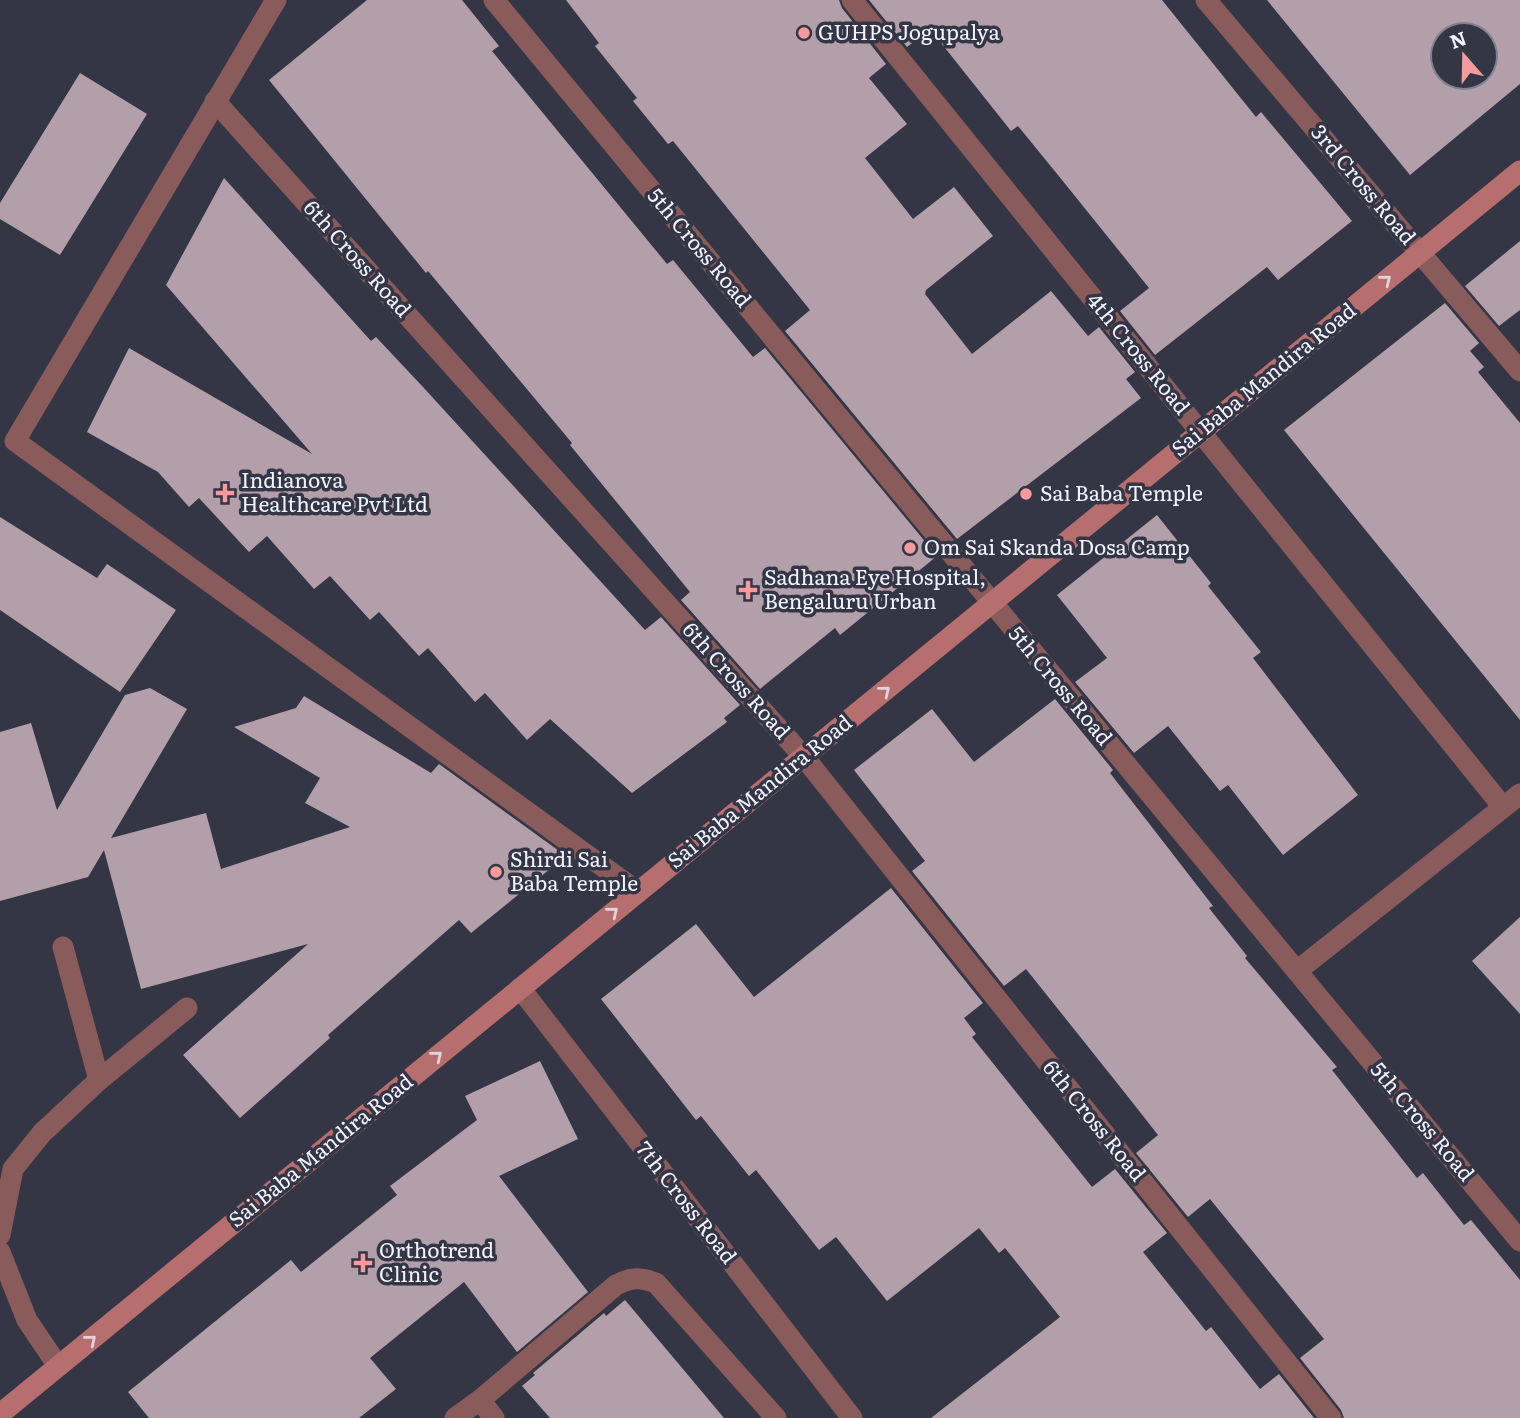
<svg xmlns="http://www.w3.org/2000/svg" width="1520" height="1418" font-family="Literata,serif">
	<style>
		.building { fill: #b39faa; fill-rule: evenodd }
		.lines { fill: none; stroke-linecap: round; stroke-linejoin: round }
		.lane { stroke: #895b5b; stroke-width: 21 }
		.street { stroke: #895b5b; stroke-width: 21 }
		.secondary { stroke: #b66e6e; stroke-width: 21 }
		.oneway { stroke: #e3d2da }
		.poi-dot { fill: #f59b9d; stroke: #343646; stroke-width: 2.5 }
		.labels { text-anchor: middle; stroke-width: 7; stroke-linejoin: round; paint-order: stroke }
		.poi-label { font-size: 21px; fill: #f2f3fe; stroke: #343646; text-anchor: start }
		.street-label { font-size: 21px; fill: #f2f3fe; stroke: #343646 }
	</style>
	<rect width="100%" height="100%" fill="#343646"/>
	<g class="building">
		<polygon points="367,0 462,0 499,46 492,51 667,264 673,260 753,357 765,348 937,556 840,635 835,628 760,689 681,600 690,592 570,445 572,443 428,271 426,273 269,80"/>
		<polygon points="566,0 839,0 842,8 886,64 869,78 907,124 865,158 913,219 954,187 993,236 926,290 925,294 972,354 1051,291 1088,336 1099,327 1135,372 1126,379 1141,398 957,539 785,331 810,310 673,141 668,144 633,101 637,98 595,46 599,43"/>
		<polygon points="869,0 1162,0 1256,117 1261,112 1352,221 1278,280 1267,267 1155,355 1120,311 1149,288 1062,180 1018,126 1011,131 930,29 907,47"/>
		<path d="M 1267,0 L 1520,0 L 1520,84 L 1410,175 ZM 1443,35 L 1485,35 L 1485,77 L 1443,77 Z"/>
		<polygon points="80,73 147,114 60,255 0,219 0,203"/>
		<polygon points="224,178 371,341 376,337 423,387 645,630 661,617 740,705 724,718 727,722 632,793 550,719 527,740 485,693 475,702 428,648 419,656 379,612 370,620 330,576 314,589 267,536 249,552 199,498 189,507 158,472 87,432 129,348 312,454 166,285"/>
		<polygon points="1520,241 1520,310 1499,326 1465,286"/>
		<polygon points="1445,303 1479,343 1470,351 1484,367 1478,372 1520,423 1520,720 1284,430"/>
		<polygon points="1157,515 1211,583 1208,586 1261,652 1253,658 1358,795 1283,855 1228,785 1220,791 1168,726 1134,753 1075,682 1107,658 1057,595"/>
		<polygon points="0,517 97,578 107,564 176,610 120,692 0,610"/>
		<polygon points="150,688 187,709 111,838 206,813 221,869 350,827 305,803 320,778 234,727 296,708 304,696 431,773 439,764 566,856 471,933 459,920 328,1035 330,1038 240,1118 183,1055 308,944 141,989 104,850 88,877 0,901 0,732 31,723 57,810 125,695"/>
		<polygon points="1055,699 1113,770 1110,773 1213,906 1209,908 1247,956 1245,958 1337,1067 1332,1070 1417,1178 1423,1173 1464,1225 1471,1220 1520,1280 1520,1418 1344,1418 1341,1410 1300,1358 1324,1339 1210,1199 1188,1217 1136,1153 1158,1135 1125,1093 1026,969 1004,986 912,871 925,861 854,770 932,709 974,762"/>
		<polygon points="891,888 983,1003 964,1018 976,1034 972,1037 1092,1187 1115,1169 1167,1233 1143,1252 1206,1331 1211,1327 1260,1389 1279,1374 1314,1418 931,1418 1060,1317 1005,1248 999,1253 979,1228 887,1301 836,1237 819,1250 756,1170 749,1176 701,1116 696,1120 601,999 696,924 754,997"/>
		<polygon points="1520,917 1520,1014 1472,961"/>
		<polygon points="540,1061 578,1139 499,1176 588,1292 517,1352 464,1282 370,1358 396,1389 359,1418 149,1418 128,1392 291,1260 301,1272 397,1195 390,1186 477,1120 465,1096"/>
		<polygon points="625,1300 724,1418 550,1418 522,1386 535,1375 533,1373 604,1313 606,1316"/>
	</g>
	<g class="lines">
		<g class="lane">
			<polyline points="63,947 99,1080"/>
			<polyline points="0,1235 13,1169 42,1133 99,1080 187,1008"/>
			<polyline points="0,1252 27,1320 58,1366"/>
		</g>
		<g class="street">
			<polyline points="276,0 15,441 638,892"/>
			<polyline points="494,0 1520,1241"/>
			<polyline points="852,0 1503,807"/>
			<polyline points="1206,0 1520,371"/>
			<polyline points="215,101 804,757 1331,1418"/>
			<polyline points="1297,971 1520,794"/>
			<polyline points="520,988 852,1418"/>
			<path d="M 480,1400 L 616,1285 C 631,1277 640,1277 656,1283 L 776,1418"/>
			<polyline points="455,1418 480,1400 494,1418"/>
		</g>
		<polyline class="secondary" points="0,1414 1520,171"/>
	</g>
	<defs><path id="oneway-chevron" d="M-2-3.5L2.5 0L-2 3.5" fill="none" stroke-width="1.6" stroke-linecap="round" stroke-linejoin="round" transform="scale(1.75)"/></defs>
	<g class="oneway">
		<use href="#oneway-chevron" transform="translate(1386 280) rotate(-39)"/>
		<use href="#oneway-chevron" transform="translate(885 691) rotate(-39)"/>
		<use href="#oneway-chevron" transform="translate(613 912) rotate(-39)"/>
		<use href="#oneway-chevron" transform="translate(437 1056) rotate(-39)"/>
		<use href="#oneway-chevron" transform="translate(91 1340) rotate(-39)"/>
	</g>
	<g class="poi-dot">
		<circle cx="804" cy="33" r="7"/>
		<path d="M221.5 482.5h7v7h7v7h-7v7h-7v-7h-7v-7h7z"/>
		<circle cx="1026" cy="494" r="7"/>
		<circle cx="910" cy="548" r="7"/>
		<path d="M744.5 579.5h7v7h7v7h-7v7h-7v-7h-7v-7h7z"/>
		<circle cx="496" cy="872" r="7"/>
		<path d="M359.5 1252.5h7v7h7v7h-7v7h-7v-7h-7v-7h7z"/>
	</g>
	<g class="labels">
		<g class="poi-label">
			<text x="818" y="40">GUHPS Jogupalya</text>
			<text x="241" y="488">Indianova<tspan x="241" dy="24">Healthcare Pvt Ltd</tspan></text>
			<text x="1040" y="501">Sai Baba Temple</text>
			<text x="924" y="555">Om Sai Skanda Dosa Camp</text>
			<text x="764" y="585">Sadhana Eye Hospital,<tspan x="764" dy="24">Bengaluru Urban</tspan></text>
			<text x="510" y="867">Shirdi Sai<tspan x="510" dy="24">Baba Temple</tspan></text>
			<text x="379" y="1258">Orthotrend<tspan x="379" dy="24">Clinic</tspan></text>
		</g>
		<g class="street-label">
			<text transform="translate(1363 185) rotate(50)" y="7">3rd Cross Road</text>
			<text transform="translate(699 248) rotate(50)" y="7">5th Cross Road</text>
			<text transform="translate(357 259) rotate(48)" y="7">6th Cross Road</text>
			<text transform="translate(1138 354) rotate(51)" y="7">4th Cross Road</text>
			<text transform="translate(1264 380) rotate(-39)" y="7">Sai Baba Mandira Road</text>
			<text transform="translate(736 681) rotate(48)" y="7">6th Cross Road</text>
			<text transform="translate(1060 686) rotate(50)" y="7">5th Cross Road</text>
			<text transform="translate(760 792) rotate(-39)" y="7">Sai Baba Mandira Road</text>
			<text transform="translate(1094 1121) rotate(51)" y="7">6th Cross Road</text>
			<text transform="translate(1422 1122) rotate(50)" y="7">5th Cross Road</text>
			<text transform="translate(321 1151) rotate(-39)" y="7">Sai Baba Mandira Road</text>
			<text transform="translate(686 1203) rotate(52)" y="7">7th Cross Road</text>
		</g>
	</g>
	<g transform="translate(1464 56) rotate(340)"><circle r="33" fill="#343646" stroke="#808290" stroke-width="2"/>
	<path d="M0-5L12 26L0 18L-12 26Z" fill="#f59b9d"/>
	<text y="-10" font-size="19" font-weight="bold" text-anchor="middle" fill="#f2f3fe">N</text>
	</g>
</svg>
